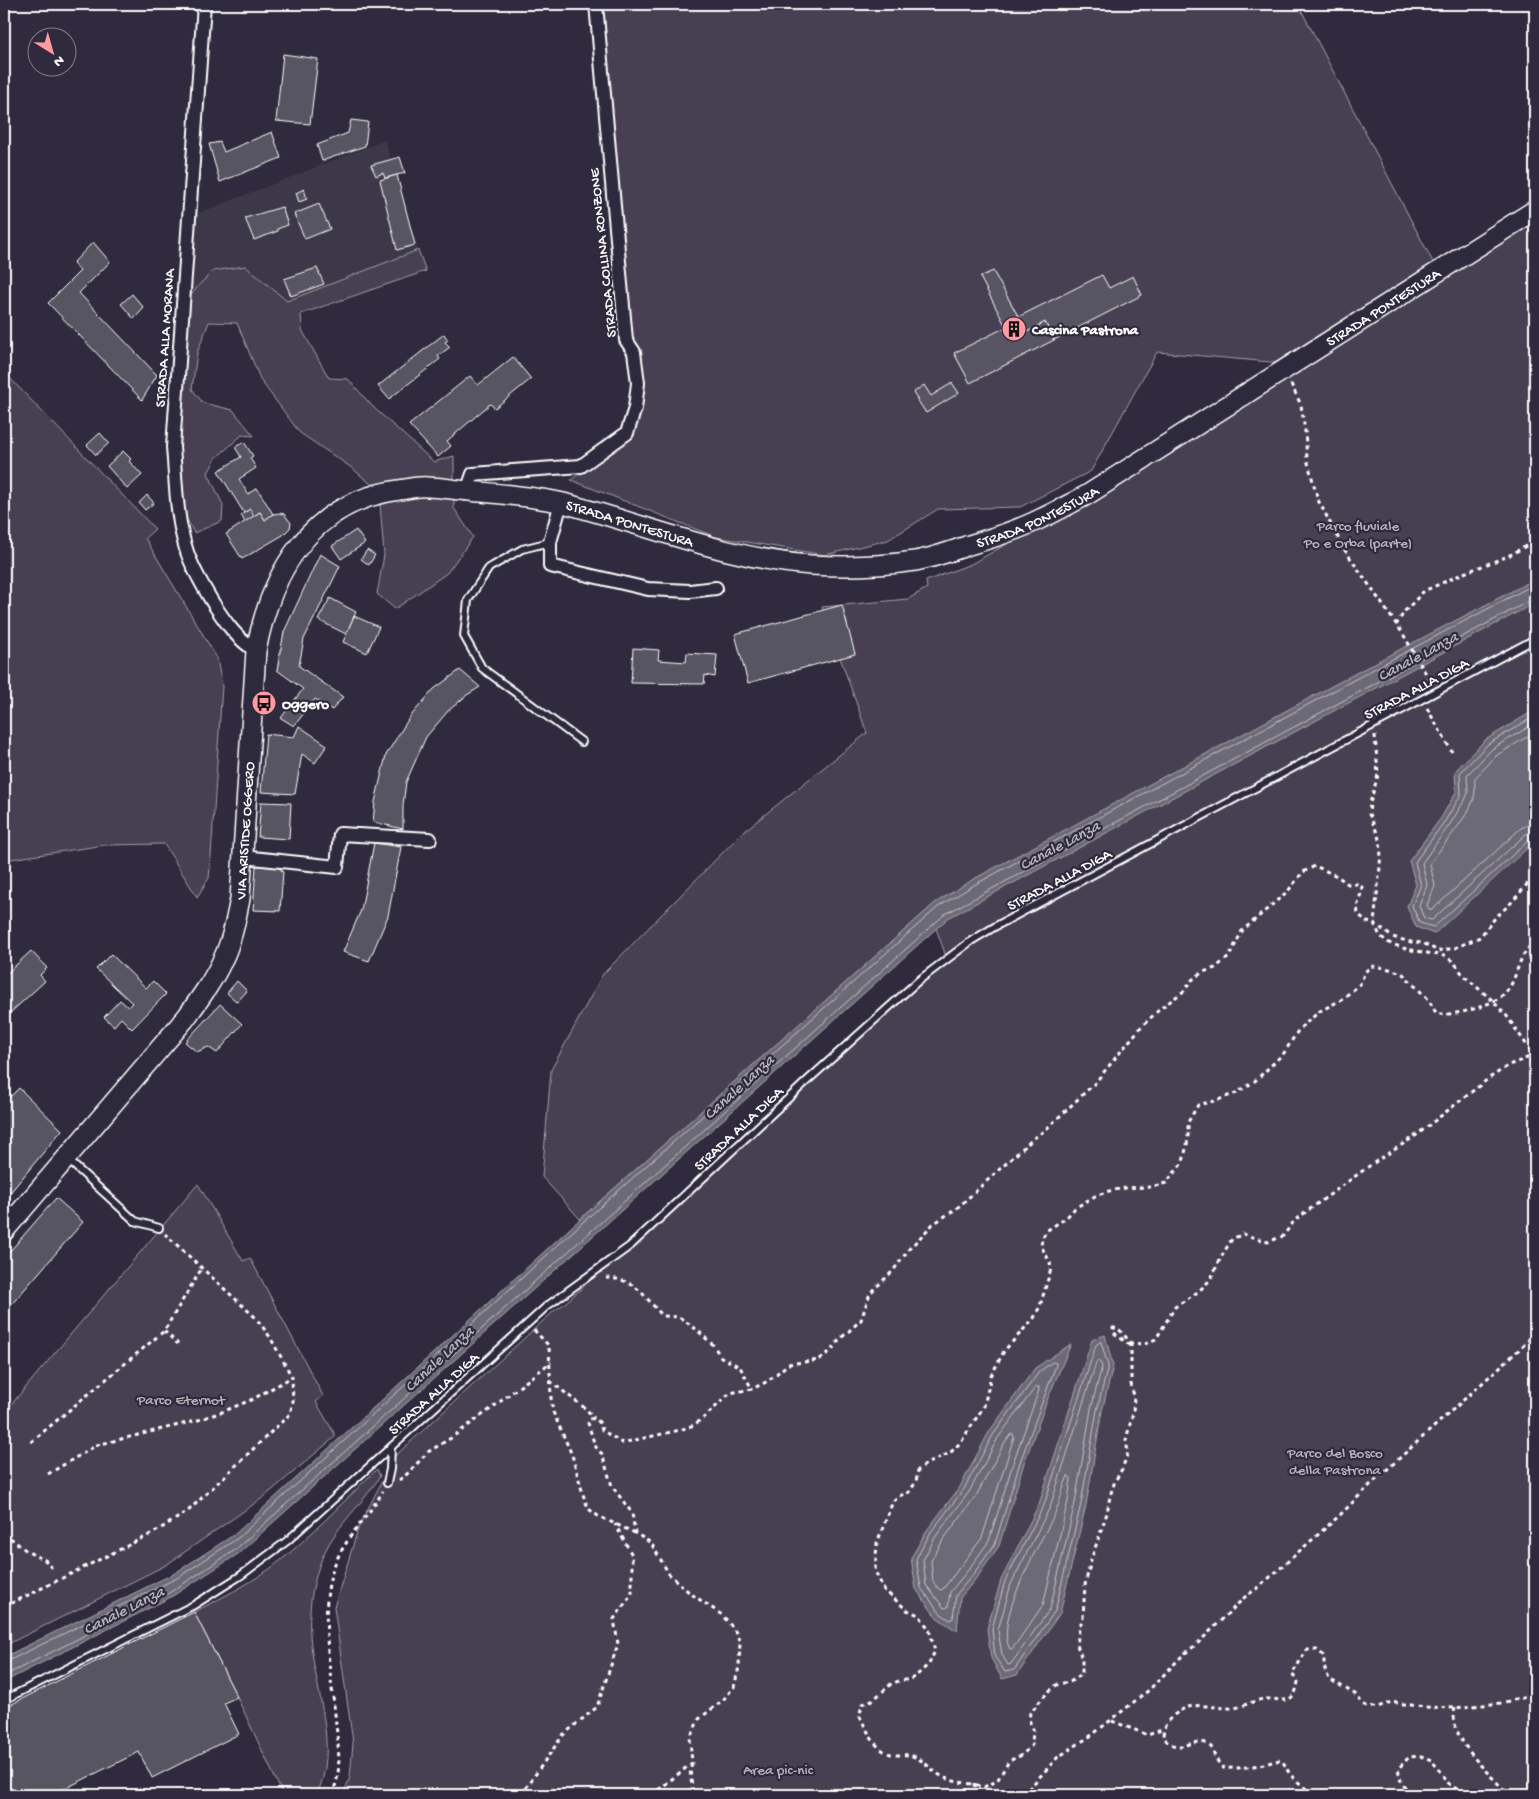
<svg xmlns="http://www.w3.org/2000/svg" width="1539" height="1799" font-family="'Gochi Hand',sans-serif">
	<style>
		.built { fill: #3c3749 }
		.green { fill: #464152; stroke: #a2a0a8 }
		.water { fill: #6d6a77; stroke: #a7a6ad }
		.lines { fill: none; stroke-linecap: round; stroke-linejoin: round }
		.shore { stroke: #c5c3c9; stroke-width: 1 }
		.building { fill: #595564; stroke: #fff }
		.service-casing { stroke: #fff; stroke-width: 10 }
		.minor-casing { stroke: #fff; stroke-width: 16 }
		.secondary-casing { stroke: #fff; stroke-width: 22 }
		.path { stroke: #fff; stroke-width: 3; stroke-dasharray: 4 4; stroke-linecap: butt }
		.service { stroke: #2f2a3d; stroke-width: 6 }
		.minor { stroke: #2f2a3d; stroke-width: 12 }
		.secondary { stroke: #2f2a3d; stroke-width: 19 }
		.labels { text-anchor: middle; stroke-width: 4.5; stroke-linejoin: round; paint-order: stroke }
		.street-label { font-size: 15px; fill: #fff; stroke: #2f2a3d }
		.poi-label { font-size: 15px; font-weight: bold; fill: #fff; stroke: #2f2a3d; text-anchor: start }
		.park-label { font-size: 15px; fill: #b5b3ba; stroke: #2f2a3d }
		.water-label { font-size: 16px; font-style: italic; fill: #b6b4bb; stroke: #2f2a3d }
	</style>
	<rect width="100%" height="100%" fill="#2f2a3d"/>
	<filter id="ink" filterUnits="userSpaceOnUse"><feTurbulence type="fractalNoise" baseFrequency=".02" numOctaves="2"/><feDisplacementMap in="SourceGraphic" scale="10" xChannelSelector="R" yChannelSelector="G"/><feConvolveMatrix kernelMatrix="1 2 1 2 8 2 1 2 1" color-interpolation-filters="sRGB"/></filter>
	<g filter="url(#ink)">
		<polygon class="built" points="385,140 418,250 287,301 246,266 213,271 198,286 185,303 189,217"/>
		<g class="green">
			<polygon points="595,4 1298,4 1434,264 1281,363 1157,352 1091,471 1020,507 938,509 888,540 825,555 716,537 571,480 636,425"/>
			<polygon points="1535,216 1535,1795 343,1795 350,1777 353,1743 334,1607 359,1526 395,1456 554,1311 564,1304 947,959 929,909 580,1219 542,1177 551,1070 603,974 743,832 867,733 822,607 908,599 927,588 926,581 971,564 1023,535"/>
			<polygon points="418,250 426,271 301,314 302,330 329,378 348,379 373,407 434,462 454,456 454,508 473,537 447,573 395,609 377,594 384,555 379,491 352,468 300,433 261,381 237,323 209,322 197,353 192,389 203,403 233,410 254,436 242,435 216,458 208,473 223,505 222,521 194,533 182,510 173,447 185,303 198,286 213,271 245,266 287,301"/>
			<polygon points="4,372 155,529 145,538 217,658 222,686 211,856 209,878 197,897 164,844 105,845 4,860"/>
			<polygon points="198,1184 243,1261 250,1258 320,1390 323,1396 316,1402 336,1436 264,1497 166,1565 4,1646 4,1413"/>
			<path d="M 377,1469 L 380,1476 C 367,1498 348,1515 334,1536 C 321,1554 314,1579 311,1600 C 310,1611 309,1624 310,1635 C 313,1683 341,1751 316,1795 L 283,1795 L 237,1697 L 194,1612 C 223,1597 254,1582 280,1561 C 314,1533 345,1500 377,1469 Z"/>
		</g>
		<g class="water">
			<polygon points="1535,579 1535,603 948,918 238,1554 171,1597 4,1682 4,1657 175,1573 235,1534 580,1219 935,903 972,880 1382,659"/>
			<polygon points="1535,710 1535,841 1434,934 1416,927 1407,906 1416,885 1409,861 1441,818 1456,792 1455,771 1485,740"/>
			<polygon points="1105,1335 1113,1366 1102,1411 1086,1505 1060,1613 1017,1675 1002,1679 991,1658 987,1629 1001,1580 1039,1504 1092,1340"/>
			<polygon points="1071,1344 1048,1398 1024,1463 999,1546 978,1576 960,1598 957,1631 936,1617 916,1589 911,1558 927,1530 960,1487 989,1432 1035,1368"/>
		</g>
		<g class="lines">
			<g class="shore">
				<polyline points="1535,716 1488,744 1460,773 1461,795 1445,821 1415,862 1421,885 1412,906 1420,923 1434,927 1530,839 1535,838"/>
				<polyline points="1535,723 1492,749 1467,775 1468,793 1466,798 1450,824 1422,863 1427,885 1419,906 1424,918 1432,920 1526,834 1535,832"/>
				<path d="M 1535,732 L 1497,755 L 1475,778 C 1474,784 1476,791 1474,798 C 1468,818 1442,845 1430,864 L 1435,886 L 1427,905 L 1429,909 L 1432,910 L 1521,828 L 1528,825 L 1535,824"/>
				<polygon points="1101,1342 1108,1366 1097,1410 1081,1504 1055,1611 1014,1670 1005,1672 995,1657 992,1629 1005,1581 1044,1505 1096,1345"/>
				<polygon points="1099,1361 1102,1366 1091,1409 1075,1503 1050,1609 1011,1664 1008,1665 1002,1655 998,1630 1011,1584 1050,1507 1096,1363"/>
				<polygon points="1053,1362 1056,1363 1056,1365 1020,1462 995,1544 974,1573 956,1595 953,1618 950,1620 940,1613 921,1588 916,1559 931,1532 964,1489 993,1435 1039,1372"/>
				<polygon points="1036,1387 1039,1387 1039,1390 1014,1460 989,1541 969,1569 950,1592 948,1607 944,1608 926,1585 923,1560 936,1536 969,1492 998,1438"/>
				<polygon points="1013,1434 1014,1437 982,1538 943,1589 940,1590 933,1582 931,1561 943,1540 976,1496 1005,1442 1010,1435"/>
				<path d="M 1068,1476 L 1071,1478 L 1068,1501 L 1043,1605 L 1013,1648 L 1010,1649 C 993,1620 1042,1541 1055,1513 C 1061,1501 1062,1487 1068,1476 Z"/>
				<polyline points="4,1661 8,1661 177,1578 238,1538 583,1222 938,907 974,885 1385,663 1535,584"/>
				<polyline points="4,1676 169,1593 235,1550 945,914 1531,600 1535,599"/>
			</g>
		</g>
		<g class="building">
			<polygon points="283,54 318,59 310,124 276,121"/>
			<polygon points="351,120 368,122 365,146 322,161 317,145 348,133"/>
			<polygon points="272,132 281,158 220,182 209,144 220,142 224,152"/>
			<polygon points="400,157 405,173 385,178 383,173 376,176 371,165"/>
			<polygon points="397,175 415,245 397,250 380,180"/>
			<polygon points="304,189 307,199 299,202 296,193"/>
			<polygon points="319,204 330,229 305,239 294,214"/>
			<polygon points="282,207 288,225 277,229 278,231 254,240 245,218"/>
			<polygon points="93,242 110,262 79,293 157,375 142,400 48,303 80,271 73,263"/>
			<polygon points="317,268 324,284 291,296 284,279"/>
			<polygon points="993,271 1027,332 1045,322 1054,340 970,383 954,353 1006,327 980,277"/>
			<polygon points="1102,275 1109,288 1133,276 1142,295 1054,340 1045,322 1027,332 1018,317"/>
			<polygon points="132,294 144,308 134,319 121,304"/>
			<polygon points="444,334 448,340 445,342 450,347 438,356 440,359 389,399 378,386"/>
			<polygon points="513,357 531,379 495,408 490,404 447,441 451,446 438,457 409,425 470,376 478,385"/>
			<polygon points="952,383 959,393 926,413 913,393 924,385 931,396"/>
			<polygon points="100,433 109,443 96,455 87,445"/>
			<polygon points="244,442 253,456 250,458 256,468 239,479 248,494 257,488 273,514 265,520 260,512 254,516 250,509 244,513 218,471 241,457 235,447"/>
			<polygon points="123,451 131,459 129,461 142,475 127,489 107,466"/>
			<polygon points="147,495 154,503 145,510 139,503"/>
			<polygon points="250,509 254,516 245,522 241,515"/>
			<polygon points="260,512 265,520 273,514 280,513 284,514 291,523 290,528 283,535 242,559 226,534"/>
			<polygon points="356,530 365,543 341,559 332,546"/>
			<polygon points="367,550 375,555 369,565 361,559"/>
			<polygon points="320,554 340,566 304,639 299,666 343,697 332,710 315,699 294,726 281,718 303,689 277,670 284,632"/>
			<polygon points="330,598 356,612 346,634 318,620"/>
			<polygon points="842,605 855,654 748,683 735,634"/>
			<polygon points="354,616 379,627 367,653 343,642"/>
			<polygon points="633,648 659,650 658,660 686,662 687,653 717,655 715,677 705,675 704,684 631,683"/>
			<polygon points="460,670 480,687 467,695 448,711 426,737 406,782 403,805 403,829 373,822 375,802 386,755 409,718 434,689"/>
			<polygon points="299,726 327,745 315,763 302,754 295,794 261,792 266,734 294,737"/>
			<polygon points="261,802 291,803 289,839 258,837"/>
			<polygon points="374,843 401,847 388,916 369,961 343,952 361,910"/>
			<polygon points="256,866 277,866 283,872 280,911 253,910"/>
			<polygon points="31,951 47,968 40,975 45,981 9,1014 5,1009 4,1011 4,976"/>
			<polygon points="111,954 146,988 153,981 166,994 132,1029 121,1018 114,1026 104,1017 120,1000 128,1007 132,1003 96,969"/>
			<polygon points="237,981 247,991 237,1002 227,993"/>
			<polygon points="220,1004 242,1024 217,1053 208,1047 197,1052 185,1042"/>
			<polygon points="19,1088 62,1130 4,1200 4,1103"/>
			<polygon points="56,1198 83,1222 4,1313 4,1258"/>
			<polygon points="194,1612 237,1697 224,1703 239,1734 152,1778 139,1752 52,1795 4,1795 4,1708"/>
		</g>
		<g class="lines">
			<defs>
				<g id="service">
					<polyline points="550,542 522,549 489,568 468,600 464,636 482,668 582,742"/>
					<polyline points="67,1159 135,1221 159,1228"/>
					<polyline points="387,1483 390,1469 391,1447"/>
					<polyline points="4,1700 194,1605 240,1576 287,1541 547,1306 630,1246 808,1080 918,981 971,941 996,926 1535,639"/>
				</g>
				<g id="minor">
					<path d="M 204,4 L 173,447 C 176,482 176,519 187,552 C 193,570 204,588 213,603 C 226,623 237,639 256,651"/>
					<polyline points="467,491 473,474 581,466 627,433 635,408 638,383 634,352 626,340 596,4"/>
					<polyline points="561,503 550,542 550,566 648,589 690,591 716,588"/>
					<polyline points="243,857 337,867 340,834 430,839"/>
				</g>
				<g id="secondary">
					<path id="s1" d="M 4,1231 L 185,1019 C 199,1000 213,981 223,959 C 232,940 236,919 240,899 L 256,651 C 271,571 311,502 399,490 C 408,489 418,486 427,487 C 441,487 455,490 469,491 C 500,494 533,496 563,503 C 644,524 727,559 811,565 C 845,567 881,566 915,561 C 933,558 952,551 969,545 C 993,538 1018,530 1040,519 C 1056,512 1071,503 1087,495 L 1535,210"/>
				</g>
			</defs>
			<use href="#service" class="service-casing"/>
			<use href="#minor" class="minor-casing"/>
			<use href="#secondary" class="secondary-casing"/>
			<g class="path">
				<polyline points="1291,384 1301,405 1305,431 1307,459 1318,500 1344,549 1403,634 1432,684"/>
				<polyline points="1396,625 1405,611 1424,591 1464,573 1508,556 1535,541"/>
				<polyline points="1427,708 1452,752"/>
				<polyline points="1375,735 1378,775 1370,803 1369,814 1378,835 1381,849 1380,867 1374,923 1380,936 1389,943 1406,949 1444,956 1454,962 1464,976 1492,1000 1506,1015 1535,1057"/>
				<path d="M 606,1278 C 637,1279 643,1296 663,1316 L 679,1317 L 696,1329 L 713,1345 L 721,1357 L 740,1367 L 752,1389"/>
				<polyline points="534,1330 549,1346 551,1398 553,1412 572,1455 585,1501 590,1510 598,1516 635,1533"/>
				<polyline points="164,1331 178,1344"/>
				<path d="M 1131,1343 L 1131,1384 L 1134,1396 L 1133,1413 L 1126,1440 L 1128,1453 L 1122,1469 L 1115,1481 L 1110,1496 L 1107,1513 L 1091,1560 L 1085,1585 L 1083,1617 L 1079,1629 L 1077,1645 L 1082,1659 L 1082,1674 L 1070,1682 L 1058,1684 L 1047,1693 L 1030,1713 L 1029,1720 L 1033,1729 L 1032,1745 L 1022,1755 L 1009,1761 L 997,1781 L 984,1787 C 971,1782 956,1784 943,1777 C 933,1772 926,1762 915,1757 C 908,1754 904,1755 897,1755 C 875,1754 868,1731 859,1715 L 863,1704 L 874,1699 L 891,1684 L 901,1680 L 909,1680 L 917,1675 L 929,1664 L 935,1651 L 929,1629 L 919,1615 L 907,1610 L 884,1590 L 875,1571 L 877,1543 L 893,1501 L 899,1496 L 909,1492 L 916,1482 L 918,1470 L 926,1464 L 950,1453 L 961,1442 L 984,1406 L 991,1376 L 1004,1351 L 1034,1318 L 1040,1306 L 1051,1269 L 1050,1262 L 1041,1246 L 1042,1239 L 1046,1231 L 1066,1218 L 1075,1208 L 1095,1196 L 1109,1191 L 1125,1188 L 1151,1187 L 1166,1183 L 1183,1162 L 1188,1140 L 1188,1122 L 1198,1105 L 1218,1100 L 1236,1093 L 1255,1081 L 1284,1053 L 1299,1029 L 1320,1011 L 1341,1000 L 1360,984 L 1365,972 L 1371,966 L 1386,968 L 1402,973 L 1428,999 L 1436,1013 C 1452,1018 1495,1005 1506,992 C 1519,977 1516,956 1535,942"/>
				<polyline points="1130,1345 1114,1333 1113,1328 1118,1328 1131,1343 1145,1344 1156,1339 1175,1307 1199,1291 1210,1280 1224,1252 1232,1239 1243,1234 1268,1242 1283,1236 1295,1220 1372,1164 1414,1137 1488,1079 1509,1065 1535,1055"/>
				<polyline points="550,1381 586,1409 594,1418"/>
				<polyline points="31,1442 164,1331 202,1268"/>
				<polyline points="48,1474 97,1445 195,1421 222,1412 253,1399 292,1377"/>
				<polyline points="399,1480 407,1474 428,1452 451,1438 492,1408 551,1362"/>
				<polyline points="4,1533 28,1552 45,1560 54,1571"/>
				<polyline points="4,1607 155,1532 187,1512 290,1414 293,1402 292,1377 270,1337 256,1318 165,1234"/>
				<path d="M 1455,1708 C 1447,1738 1490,1774 1509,1795"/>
				<polyline points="1112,1721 1148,1735 1164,1729"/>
				<polyline points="692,1764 690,1770 693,1795"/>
				<path d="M 331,1795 C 343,1775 338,1746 336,1724 C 332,1680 319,1613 332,1572 C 342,1540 367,1519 383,1491"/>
				<polyline points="521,1795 563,1735 597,1707 618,1644 614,1619 632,1594 632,1555 615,1524"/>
				<path d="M 652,1795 L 692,1763 L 690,1738 L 699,1719 L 723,1700 L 734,1687 L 739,1667 L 740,1642 L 734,1629 L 722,1615 L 690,1593 L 669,1574 L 651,1543 L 635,1533 L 632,1513 L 612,1486 L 602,1454 L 595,1446 L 588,1423 L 590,1419 L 595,1418 L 599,1422 L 602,1430 L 622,1443 L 680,1430 L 694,1425 L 706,1416 L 730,1393 L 752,1389 L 768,1381 L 788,1364 L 819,1360 L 832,1350 L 839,1340 L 861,1320 L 870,1293 L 893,1271 L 909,1249 L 933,1224 L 956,1209 L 1034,1138 L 1044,1131 L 1094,1084 L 1141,1027 L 1161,1008 L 1184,991 L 1192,980 L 1203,972 L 1215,968 L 1229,957 L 1242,931 L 1288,891 L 1303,872 L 1315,866 L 1337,876 L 1348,884 L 1357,884 L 1362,887 C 1361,898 1356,902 1358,914 L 1367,922 L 1374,923 L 1392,937 L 1411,942 L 1423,943 L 1438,951 L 1455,948 L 1480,937 L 1495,918 L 1513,901 L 1529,882 L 1535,878"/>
				<polyline points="974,1795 975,1783"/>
				<polyline points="1023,1795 1058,1757 1092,1735 1149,1690 1184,1654 1197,1644 1246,1596 1259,1587 1339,1516 1371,1484 1523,1346 1535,1333"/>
				<path d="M 1309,1795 L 1310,1791 C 1303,1786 1296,1781 1290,1774 C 1286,1769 1286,1764 1280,1760 C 1261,1765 1243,1769 1223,1768 C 1221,1765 1218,1762 1216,1759 C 1213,1754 1214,1749 1209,1745 C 1195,1734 1178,1759 1163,1736 C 1164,1726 1166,1722 1173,1716 C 1193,1698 1211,1709 1233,1708 C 1245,1707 1254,1699 1267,1699 C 1284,1699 1294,1706 1298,1682 L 1292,1674 L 1307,1650 L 1317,1650 L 1324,1656 L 1324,1667 L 1329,1679 L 1355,1694 L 1364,1705 L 1371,1707 L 1378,1707 L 1391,1702 L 1424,1707 L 1455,1708 L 1501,1703 L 1535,1695"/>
				<polyline points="1355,1795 1363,1793 1367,1795"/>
				<polyline points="1410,1795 1401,1781 1398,1769 1409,1757 1421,1756 1431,1760 1443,1774 1449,1784 1466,1795"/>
			</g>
			<use href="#service" class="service"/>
			<use href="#minor" class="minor"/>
			<use href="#secondary" class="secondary"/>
		</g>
	</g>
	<defs>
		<symbol id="building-disc" viewBox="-11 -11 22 22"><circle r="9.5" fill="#ff9aa2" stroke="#2f2a3d"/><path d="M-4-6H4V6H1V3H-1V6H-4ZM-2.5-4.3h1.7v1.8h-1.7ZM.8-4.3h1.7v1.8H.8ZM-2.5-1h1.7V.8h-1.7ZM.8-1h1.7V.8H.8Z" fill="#111"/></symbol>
		<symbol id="bus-disc" viewBox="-11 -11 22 22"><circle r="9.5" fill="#ff9aa2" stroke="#2f2a3d"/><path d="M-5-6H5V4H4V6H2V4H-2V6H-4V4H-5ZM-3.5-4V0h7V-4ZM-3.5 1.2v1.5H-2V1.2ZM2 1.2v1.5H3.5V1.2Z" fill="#111"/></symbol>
	</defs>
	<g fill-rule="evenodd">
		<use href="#building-disc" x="1000" y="315" width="28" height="28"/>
		<use href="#bus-disc" x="250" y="689" width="28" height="28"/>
	</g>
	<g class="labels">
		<g class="street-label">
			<text transform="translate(602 253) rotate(-96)" y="5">STRADA COLLINA RONZONE</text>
			<text dy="5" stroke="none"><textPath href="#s1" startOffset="1954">STRADA PONTESTURA</textPath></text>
			<text transform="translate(164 338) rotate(-86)" y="5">STRADA ALLA MORANA</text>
			<text dy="5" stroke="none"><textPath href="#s1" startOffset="1549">STRADA PONTESTURA</textPath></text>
			<text dy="5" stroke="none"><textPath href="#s1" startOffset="1128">STRADA PONTESTURA</textPath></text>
			<text transform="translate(1416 688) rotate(-28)" y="5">STRADA ALLA DIGA</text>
			<text dy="5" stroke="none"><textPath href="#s1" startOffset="481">VIA ARISTIDE OGGERO</textPath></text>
			<text transform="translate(1059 879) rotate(-28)" y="5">STRADA ALLA DIGA</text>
			<text transform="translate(738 1128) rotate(-43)" y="5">STRADA ALLA DIGA</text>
			<text transform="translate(433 1393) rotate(-42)" y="5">STRADA ALLA DIGA</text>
		</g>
		<g class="poi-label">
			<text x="1032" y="334">Cascina Pastrona</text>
			<text x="282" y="708">Oggero</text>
		</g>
		<g class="park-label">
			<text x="1358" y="530">Parco fluviale<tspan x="1358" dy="17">Po e Orba (parte)</tspan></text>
			<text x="181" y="1404">Parco Eternot</text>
			<text x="1335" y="1457">Parco del Bosco<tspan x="1335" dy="17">della Pastrona</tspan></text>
			<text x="778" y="1774">Area pic-nic</text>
		</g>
		<g class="water-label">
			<text transform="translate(1417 655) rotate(-28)" y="6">Canale Lanza</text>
			<text transform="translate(1059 844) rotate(-28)" y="6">Canale Lanza</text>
			<text transform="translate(738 1086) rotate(-42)" y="6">Canale Lanza</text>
			<text transform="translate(438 1358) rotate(-43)" y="6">Canale Lanza</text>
			<text transform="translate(123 1609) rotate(-27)" y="6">Canale Lanza</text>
		</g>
	</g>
	<rect width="1539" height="1799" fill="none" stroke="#2f2a3d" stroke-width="20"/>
	<rect x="10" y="10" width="1519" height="1779" fill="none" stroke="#fff" stroke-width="2" filter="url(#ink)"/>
	<g transform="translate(52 52) rotate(143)"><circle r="24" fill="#2f2a3d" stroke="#827f8b"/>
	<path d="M0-4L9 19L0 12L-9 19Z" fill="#ff9aa2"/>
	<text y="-8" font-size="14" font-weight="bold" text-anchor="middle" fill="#ffffff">N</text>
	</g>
</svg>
